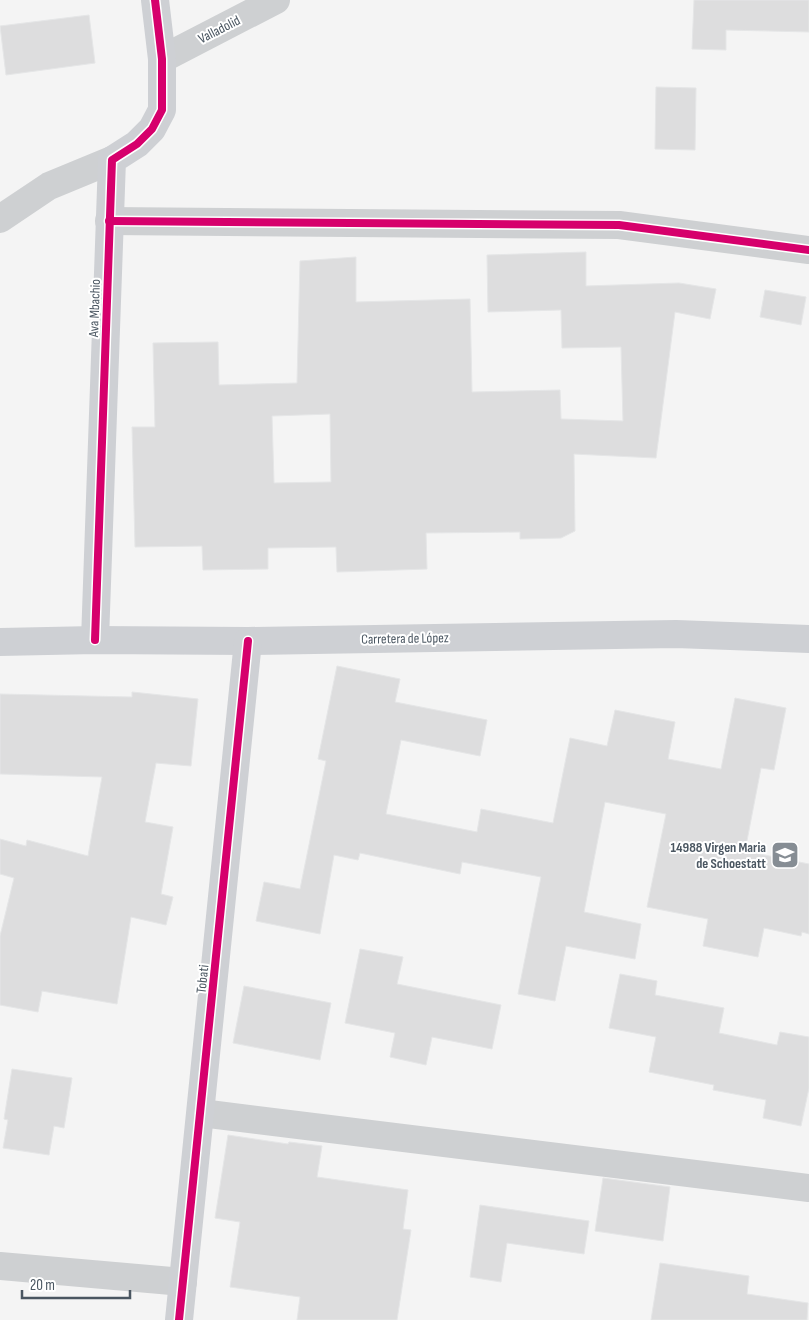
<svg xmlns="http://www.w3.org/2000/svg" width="809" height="1320" font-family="'Sofia Sans Condensed',sans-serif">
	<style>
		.building { fill: #ddddde; stroke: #e5e6e7; fill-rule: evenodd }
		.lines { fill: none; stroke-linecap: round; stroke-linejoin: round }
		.street { stroke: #ced0d2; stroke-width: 28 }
		.secondary { stroke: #ced0d4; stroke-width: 28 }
		.cycleway-casing { stroke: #fff; stroke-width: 11 }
		.cycleway { stroke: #d6006c; stroke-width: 8 }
		.labels { text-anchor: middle; stroke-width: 4; stroke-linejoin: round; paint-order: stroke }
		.street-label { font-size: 14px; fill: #4a5661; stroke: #fff }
		.poi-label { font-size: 14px; font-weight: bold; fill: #4a5661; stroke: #fff; text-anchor: end }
	</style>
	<rect width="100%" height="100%" fill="#f4f4f4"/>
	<g class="building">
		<polygon points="694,0 809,0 809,32 726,30 726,50 692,49"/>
		<polygon points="89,15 95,63 6,75 0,26"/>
		<polygon points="656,87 696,88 695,150 655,149"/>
		<path d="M 586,252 L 586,286 L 679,283 L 716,289 L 710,319 L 675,312 L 656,458 L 574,454 L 575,531 L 561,538 L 520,539 L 520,532 L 426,533 L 427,569 L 337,572 L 336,547 L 268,548 L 268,569 L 203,570 L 202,546 L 135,547 L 132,427 L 155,427 L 153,343 L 218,342 L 219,385 L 297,383 L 300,261 L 356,257 L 356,302 L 470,299 L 472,392 L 560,390 L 561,419 L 623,421 L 621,347 L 562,348 L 561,310 L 488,312 L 487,255 ZM 330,414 L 331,482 L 274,483 L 272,416 Z"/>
		<polygon points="765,290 806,297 801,325 760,317"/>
		<polygon points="337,666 400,679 395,702 487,720 480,756 401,740 386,814 477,832 481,809 553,823 570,738 607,746 615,710 675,722 668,759 721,769 735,698 786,708 774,770 761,768 745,851 809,864 809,934 802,932 801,936 764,928 758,957 703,946 708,919 647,907 666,814 605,802 584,912 641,924 635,959 566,946 555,1001 518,994 541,877 462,862 460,874 360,853 358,860 334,855 320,934 256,921 264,882 300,889 326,761 318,759"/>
		<polygon points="132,692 198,699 191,766 156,763 145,822 173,827 161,894 173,897 166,925 131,917 117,1004 42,991 38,1012 0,1005 0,936 14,878 0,874 0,839 26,846 27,840 88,856 102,777 0,774 0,694 132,697"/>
		<polygon points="360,949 403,957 397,984 501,1005 492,1049 432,1037 426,1065 390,1057 395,1033 345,1023"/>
		<polygon points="620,974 657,981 655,995 724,1008 719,1033 777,1045 780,1032 809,1037 809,1088 801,1126 763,1118 766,1100 713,1090 714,1085 649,1072 656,1037 609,1028"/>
		<polygon points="244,986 331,1003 320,1060 233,1043"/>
		<polygon points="12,1069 72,1078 64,1128 54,1126 49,1155 3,1148 8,1120 4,1119"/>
		<polygon points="228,1135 288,1144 289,1142 322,1146 317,1177 408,1190 403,1229 411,1230 397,1320 297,1320 300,1297 230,1287 240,1222 215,1218"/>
		<polygon points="603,1178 670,1187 663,1241 595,1231"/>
		<polygon points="480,1205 589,1221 584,1254 507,1243 501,1282 470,1277"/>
		<polygon points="660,1263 749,1276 747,1294 808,1303 807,1320 651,1320"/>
	</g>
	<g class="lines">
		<g class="street">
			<polyline points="162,59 276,0"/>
			<polyline points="0,219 49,186 112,160"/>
			<polyline points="109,221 619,225 809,250"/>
			<polyline points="201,1113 809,1188"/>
			<polyline points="0,1266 183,1282"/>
		</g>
		<g class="secondary">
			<polyline points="95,640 112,160 137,144 152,129 162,110 162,59 155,0"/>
			<polyline points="0,642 95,640 248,641 676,634 809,639"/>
			<polyline points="179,1320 248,641"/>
		</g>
		<defs>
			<g id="cycleway">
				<polyline points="109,221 619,225 809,250"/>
				<polyline points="95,640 112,160 137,144 152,129 162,110 162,59 155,0"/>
				<polyline points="179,1320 248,641"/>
			</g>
		</defs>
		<use href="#cycleway" class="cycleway-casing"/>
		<use href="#cycleway" class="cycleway"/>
	</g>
	<defs>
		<symbol id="school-square" viewBox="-11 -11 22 22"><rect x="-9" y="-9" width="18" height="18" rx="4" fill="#868d94" stroke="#fff"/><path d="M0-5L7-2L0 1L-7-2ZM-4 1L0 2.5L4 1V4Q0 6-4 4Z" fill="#fff"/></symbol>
	</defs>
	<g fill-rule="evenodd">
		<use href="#school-square" x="769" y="839" width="32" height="32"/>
	</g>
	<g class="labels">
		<g class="street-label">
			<text transform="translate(219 29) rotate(-27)" y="5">Valladolid</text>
			<text transform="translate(94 308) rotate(-88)" y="5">Ava Mbachio</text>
			<text transform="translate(405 638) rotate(-1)" y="5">Carretera de López</text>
			<text transform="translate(202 979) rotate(-84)" y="5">Tobati</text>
		</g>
		<g class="poi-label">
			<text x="766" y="852">14988 Virgen Maria<tspan x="766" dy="16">de Schoestatt</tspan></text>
		</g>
	</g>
	<path d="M22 1290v8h108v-8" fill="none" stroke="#4a5661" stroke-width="2.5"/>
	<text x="30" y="1290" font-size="15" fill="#4a5661" stroke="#ffffff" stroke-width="4" paint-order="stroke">20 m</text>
</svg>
